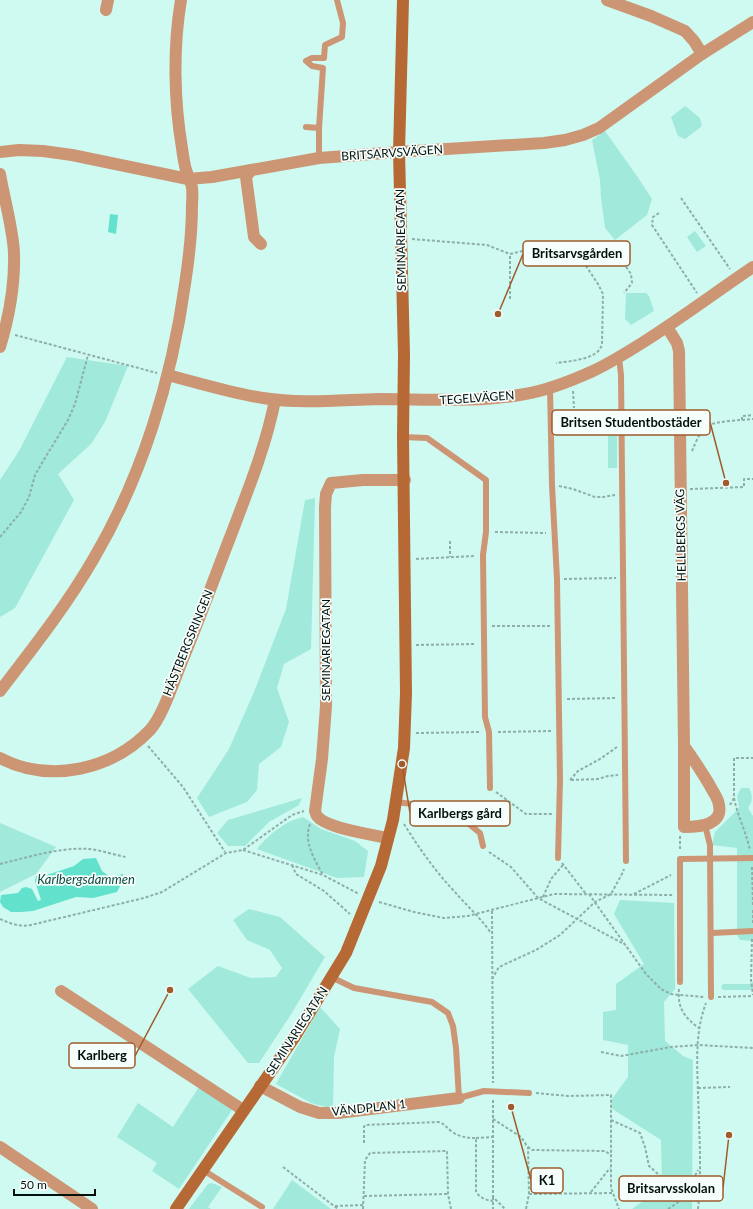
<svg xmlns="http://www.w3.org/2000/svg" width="753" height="1209" font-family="Lato,sans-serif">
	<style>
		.green { fill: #a1e9db }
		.water { fill: #62e1cd }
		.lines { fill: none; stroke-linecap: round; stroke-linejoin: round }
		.path { stroke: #8dafa8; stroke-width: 2; stroke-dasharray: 3 2; stroke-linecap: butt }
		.lane { stroke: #cc9675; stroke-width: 6 }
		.street { stroke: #cc9675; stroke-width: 12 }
		.secondary { stroke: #b66934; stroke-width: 12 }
		.labels { text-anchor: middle; stroke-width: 3.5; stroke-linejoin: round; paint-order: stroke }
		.street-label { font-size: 12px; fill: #03110e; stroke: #f6fefc }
		.water-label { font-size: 13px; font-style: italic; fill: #114941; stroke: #f6fefc }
		.leader { fill: none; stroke: #9f5b2c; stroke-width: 1.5 }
		.callout-dot { fill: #9f5b2c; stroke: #f6fefc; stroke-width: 1.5 }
		.callout { fill: #f6fefc; stroke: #9f5b2c; stroke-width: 1.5 }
		.callout-label { font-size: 13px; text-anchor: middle; font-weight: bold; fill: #03110e }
	</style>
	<rect width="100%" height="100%" fill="#cffaf1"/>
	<g class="green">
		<polygon points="685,106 700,118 702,126 685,139 678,136 671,117"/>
		<polygon points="605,131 639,179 652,199 647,215 615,240 605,228 601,198 600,180 592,140"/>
		<polygon points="695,231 706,246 697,252 687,237"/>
		<polygon points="626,293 646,293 649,296 654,311 631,325 625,319"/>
		<polygon points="67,357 128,366 105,422 91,444 58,474 74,500 15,608 0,617 0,480 19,451"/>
		<rect x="608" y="434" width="9" height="34"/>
		<polygon points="315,498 311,649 284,664 277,688 289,722 281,747 259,764 257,790 247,802 209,817 197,798 229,749 254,692 286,609 305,500"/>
		<path d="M 741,788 L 749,788 C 753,796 753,801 748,808 L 753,816 L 753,941 L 740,940 L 737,935 L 737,848 L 712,845 L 715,832 L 739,808 L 737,796 Z"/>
		<polygon points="302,798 299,805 269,822 245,846 228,846 217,833 228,820"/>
		<path d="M 303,817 L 321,829 L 355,841 L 368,851 L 364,877 L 337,878 L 257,849 C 269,834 285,821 303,817 Z"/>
		<polygon points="0,823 56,847 36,874 0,892"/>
		<polygon points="620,900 674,903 675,989 664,1002 665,1041 683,1056 693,1060 692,1209 632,1209 662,1187 661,1140 611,1108 612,1099 628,1077 628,1045 603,1040 603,1012 616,1010 616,984 644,964 614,914"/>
		<polygon points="249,909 280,917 325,957 290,1016 259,1063 248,1063 188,989 218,966 251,978 276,977 282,968 270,950 247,940 233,920"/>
		<polygon points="753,971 753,990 723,990 721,987 723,984 749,984 753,982"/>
		<polygon points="320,1007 340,1029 334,1057 333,1109 311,1103 276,1084"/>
		<polygon points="199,1087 232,1110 179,1189 152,1171 157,1163 117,1137 138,1103 173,1127"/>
		<polygon points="292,1180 331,1209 273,1209"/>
		<polygon points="212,1183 222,1187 208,1207 211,1209 189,1209 208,1184"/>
	</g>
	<g class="water">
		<polygon points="110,214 118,215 116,234 108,232"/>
		<polygon points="96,858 102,871 110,877 123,874 122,882 117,892 93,898 76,897 33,911 21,912 11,912 3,907 0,902 1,895 18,893 22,888 26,887 32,889 38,901 41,900 35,881 36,876 50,874 74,866 83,859"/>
	</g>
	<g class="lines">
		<g class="path">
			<polyline points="681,198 730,269"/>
			<polyline points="659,213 653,217 652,225 697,293"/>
			<path d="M 412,239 L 487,245 L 510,254 L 543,246 L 566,247 L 572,249 L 582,260 L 598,284 L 603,294 L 602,344 C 599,360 569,361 556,363"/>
			<path d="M 582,260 C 590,250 600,240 613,248 L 631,274 L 632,283 L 624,293"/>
			<polyline points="510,299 510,254"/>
			<polyline points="15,335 157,373"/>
			<polyline points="573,391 574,408"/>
			<polyline points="742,420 742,416 753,415"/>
			<path d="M 692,451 C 696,442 700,430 709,425 C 718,421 743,420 753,419"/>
			<polyline points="559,486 573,489 595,497 603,497 615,495"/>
			<polyline points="690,489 744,487 744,479 753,479"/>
			<polyline points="495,532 546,533"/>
			<polyline points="0,537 21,512 29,497 35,475 42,463 68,420 75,404 88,355"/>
			<polyline points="450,541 450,557"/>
			<polyline points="416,559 475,556"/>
			<polyline points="564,579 616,578"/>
			<polyline points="492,626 550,626"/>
			<polyline points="416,645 476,644"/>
			<polyline points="567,699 617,698"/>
			<polyline points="498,732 551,731"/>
			<polyline points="416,733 481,732"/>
			<polyline points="148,746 183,787 225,852"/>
			<polyline points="570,780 578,771 600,759 617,747"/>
			<polyline points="571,780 598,779 608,776 618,775"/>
			<polyline points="496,792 526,814 552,814"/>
			<path d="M 734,798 C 738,817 746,832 750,850"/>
			<polyline points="730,805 734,798 734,758 753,758"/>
			<path d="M 310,824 C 303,842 315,860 323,875"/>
			<path d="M 404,824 C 419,848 435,871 454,891 C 466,905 480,917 491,933"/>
			<polyline points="680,836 680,851"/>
			<polyline points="243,850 323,875 359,894"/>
			<polyline points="489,852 511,867 538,898 624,944"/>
			<polyline points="562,863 586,894"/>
			<path d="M 0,864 C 29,857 60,847 89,849 C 101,850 114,855 126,857"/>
			<polyline points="292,865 296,874 324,891 350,914"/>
			<polyline points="752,867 753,906"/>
			<polyline points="589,894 646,974 661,989 671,994 681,995 704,997"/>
			<polyline points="634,894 671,875"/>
			<polyline points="543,897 551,879 563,865"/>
			<polyline points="379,902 414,912 444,918 468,916 554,894 673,895"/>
			<polyline points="492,911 493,1083"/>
			<path d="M 0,919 C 11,924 20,927 31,925 L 144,898 L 162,892 L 226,853 L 243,850 L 292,815 L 304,811"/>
			<polyline points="753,923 753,908"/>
			<polyline points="752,939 751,980 753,995"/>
			<polyline points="492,979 499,967 536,950 560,935 595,902 611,894 623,872 624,869"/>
			<path d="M 679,989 C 677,1008 685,1018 699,1028"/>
			<polyline points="718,997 753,996"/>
			<polyline points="601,1052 621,1056 671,1047 698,1045 753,1048"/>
			<polyline points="698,1088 730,1087"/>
			<polyline points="536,1093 568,1096 611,1095 611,1155"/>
			<polyline points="493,1100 493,1197 505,1209"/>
			<polyline points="493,1119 521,1137 527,1146 532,1150 605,1151 611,1155 611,1188 619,1209"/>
			<polyline points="611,1120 640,1133 645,1147 649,1166 676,1190 683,1199 698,1170"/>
			<polyline points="476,1138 493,1137"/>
			<path d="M 364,1143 L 364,1127 L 365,1125 L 438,1122 C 444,1123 446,1127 451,1131 C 459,1137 466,1138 476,1138 L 476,1191 C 479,1198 486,1200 493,1201"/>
			<polyline points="283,1167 338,1209"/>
			<polyline points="591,1192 610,1168"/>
			<polyline points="529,1194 613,1193"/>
			<polyline points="364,1196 447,1194"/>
			<polyline points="493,1197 493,1209"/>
			<polyline points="335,1206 364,1205"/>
			<polyline points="363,1209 365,1160 370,1153 447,1151 448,1194 451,1209"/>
			<polyline points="526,1209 529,1194 528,1147"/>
			<polyline points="668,1209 683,1199 699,1201"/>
			<path d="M 698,1209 C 702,1172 699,1129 698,1092 C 697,1062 695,1032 706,1003"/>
		</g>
		<g class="lane">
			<polyline points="306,127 319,128 323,68 312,66 306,61 312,58 324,58 325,45 342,37 343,23 337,0"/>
			<polyline points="319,158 319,128"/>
			<polyline points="619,357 621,375 626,861"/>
			<polyline points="550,388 552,485 557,579 560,780 558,858"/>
			<polyline points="403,437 427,438 486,480 486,532 483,555 485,717 489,732 490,788"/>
			<polyline points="396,802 412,804 459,816 480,833 483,846"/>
			<polyline points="705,825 710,845 711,997"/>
			<polyline points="712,933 753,931"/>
			<polyline points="331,977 354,988 432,1002 448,1013 453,1026 456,1048 459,1098 484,1091 529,1093"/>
			<polyline points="680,982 680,859 753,858"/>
			<polyline points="203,1170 262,1207"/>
		</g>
		<g class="street">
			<polyline points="607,0 651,16 685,31 694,41 702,54"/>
			<polyline points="106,10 108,0"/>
			<polyline points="0,152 19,150 43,151 72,155 188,179 212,177 319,158 399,152 544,143 565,140 583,135 599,128 702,54 753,22"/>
			<polyline points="251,170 246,177 254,237 261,244"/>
			<path d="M 0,174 C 4,198 13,229 14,253 C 15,285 9,317 0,347"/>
			<path d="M 667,327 L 677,343 L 679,351 L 684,746 C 693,758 701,771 709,784 C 712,790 716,795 718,801 C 726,825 700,827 684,827 L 684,746"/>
			<path d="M 168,375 C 199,383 231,393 263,398 C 300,404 340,400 378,399 C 427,399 476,403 525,394 C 549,390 571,381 593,371 C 610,363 626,353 642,343 C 680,319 716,292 753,267"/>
			<path d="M 0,691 C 33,648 67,605 94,558 C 143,475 172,378 185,284 C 189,258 192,232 192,206 C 192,200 193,194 192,188 C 191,181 188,176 186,170 C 184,163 183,155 182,148 C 174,101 173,47 181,0"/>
			<path d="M 0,758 C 50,784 112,770 150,730 C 163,716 175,678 183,659 C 200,618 215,576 231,535 C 248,490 266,446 275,400"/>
			<path d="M 388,838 C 373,835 327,828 318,817 C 316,816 316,813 315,811 L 322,759 L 326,706 L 325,507 L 326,494 L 331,483 L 363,480 L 405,480"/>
			<polyline points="61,991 243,1110"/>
			<polyline points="260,1086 300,1107 319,1113 338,1113 459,1098"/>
			<polyline points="0,1147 92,1209"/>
		</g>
		<polyline class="secondary" points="176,1209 296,1035 346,953 381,866 393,820 404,748 406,693 403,437 404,354 399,152 403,0"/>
	</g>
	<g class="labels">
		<g class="street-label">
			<text transform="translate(392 153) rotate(-4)" y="4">BRITSARVSVÄGEN</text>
			<text transform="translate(401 240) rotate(-91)" y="4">SEMINARIEGATAN</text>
			<text transform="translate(477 398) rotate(-4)" y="4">TEGELVÄGEN</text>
			<text transform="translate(681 535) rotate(-91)" y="4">HELLBERGS VÄG</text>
			<text transform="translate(188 643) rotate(-68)" y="4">HÄSTBERGSRINGEN</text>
			<text transform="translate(326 650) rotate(-90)" y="4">SEMINARIEGATAN</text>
			<text transform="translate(297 1031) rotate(-57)" y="4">SEMINARIEGATAN</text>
			<text transform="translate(369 1108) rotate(-6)" y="4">VÄNDPLAN 1</text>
		</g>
		<g class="water-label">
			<text x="86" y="884">Karlbergsdammen</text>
		</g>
	</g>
	<path class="leader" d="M498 314L523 254M726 483L710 422M402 764L410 813M170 990L135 1056M511 1107L531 1180M729 1135L723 1188"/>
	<g class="callout-dot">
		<circle cx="498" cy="314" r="4"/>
		<circle cx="726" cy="483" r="4"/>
		<circle cx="402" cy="764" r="4"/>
		<circle cx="170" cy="990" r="4"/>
		<circle cx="511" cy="1107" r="4"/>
		<circle cx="729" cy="1135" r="4"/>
	</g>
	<g class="callout">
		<rect x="523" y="241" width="107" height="25" rx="4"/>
		<rect x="552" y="410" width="158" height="25" rx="4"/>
		<rect x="410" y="801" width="100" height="25" rx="4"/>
		<rect x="69" y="1043" width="66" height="25" rx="4"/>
		<rect x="531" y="1168" width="32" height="25" rx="4"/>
		<rect x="619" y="1176" width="104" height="25" rx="4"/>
	</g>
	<g class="callout-label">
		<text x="577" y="258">Britsarvsgården</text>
		<text x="631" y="427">Britsen Studentbostäder</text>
		<text x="460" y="818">Karlbergs gård</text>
		<text x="102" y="1060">Karlberg</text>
		<text x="547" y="1185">K1</text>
		<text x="671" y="1193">Britsarvsskolan</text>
	</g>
	<path d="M14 1189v6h81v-6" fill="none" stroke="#03110e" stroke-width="2"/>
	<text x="20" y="1189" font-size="12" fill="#03110e" stroke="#f6fefc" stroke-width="3" paint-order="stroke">50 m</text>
</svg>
